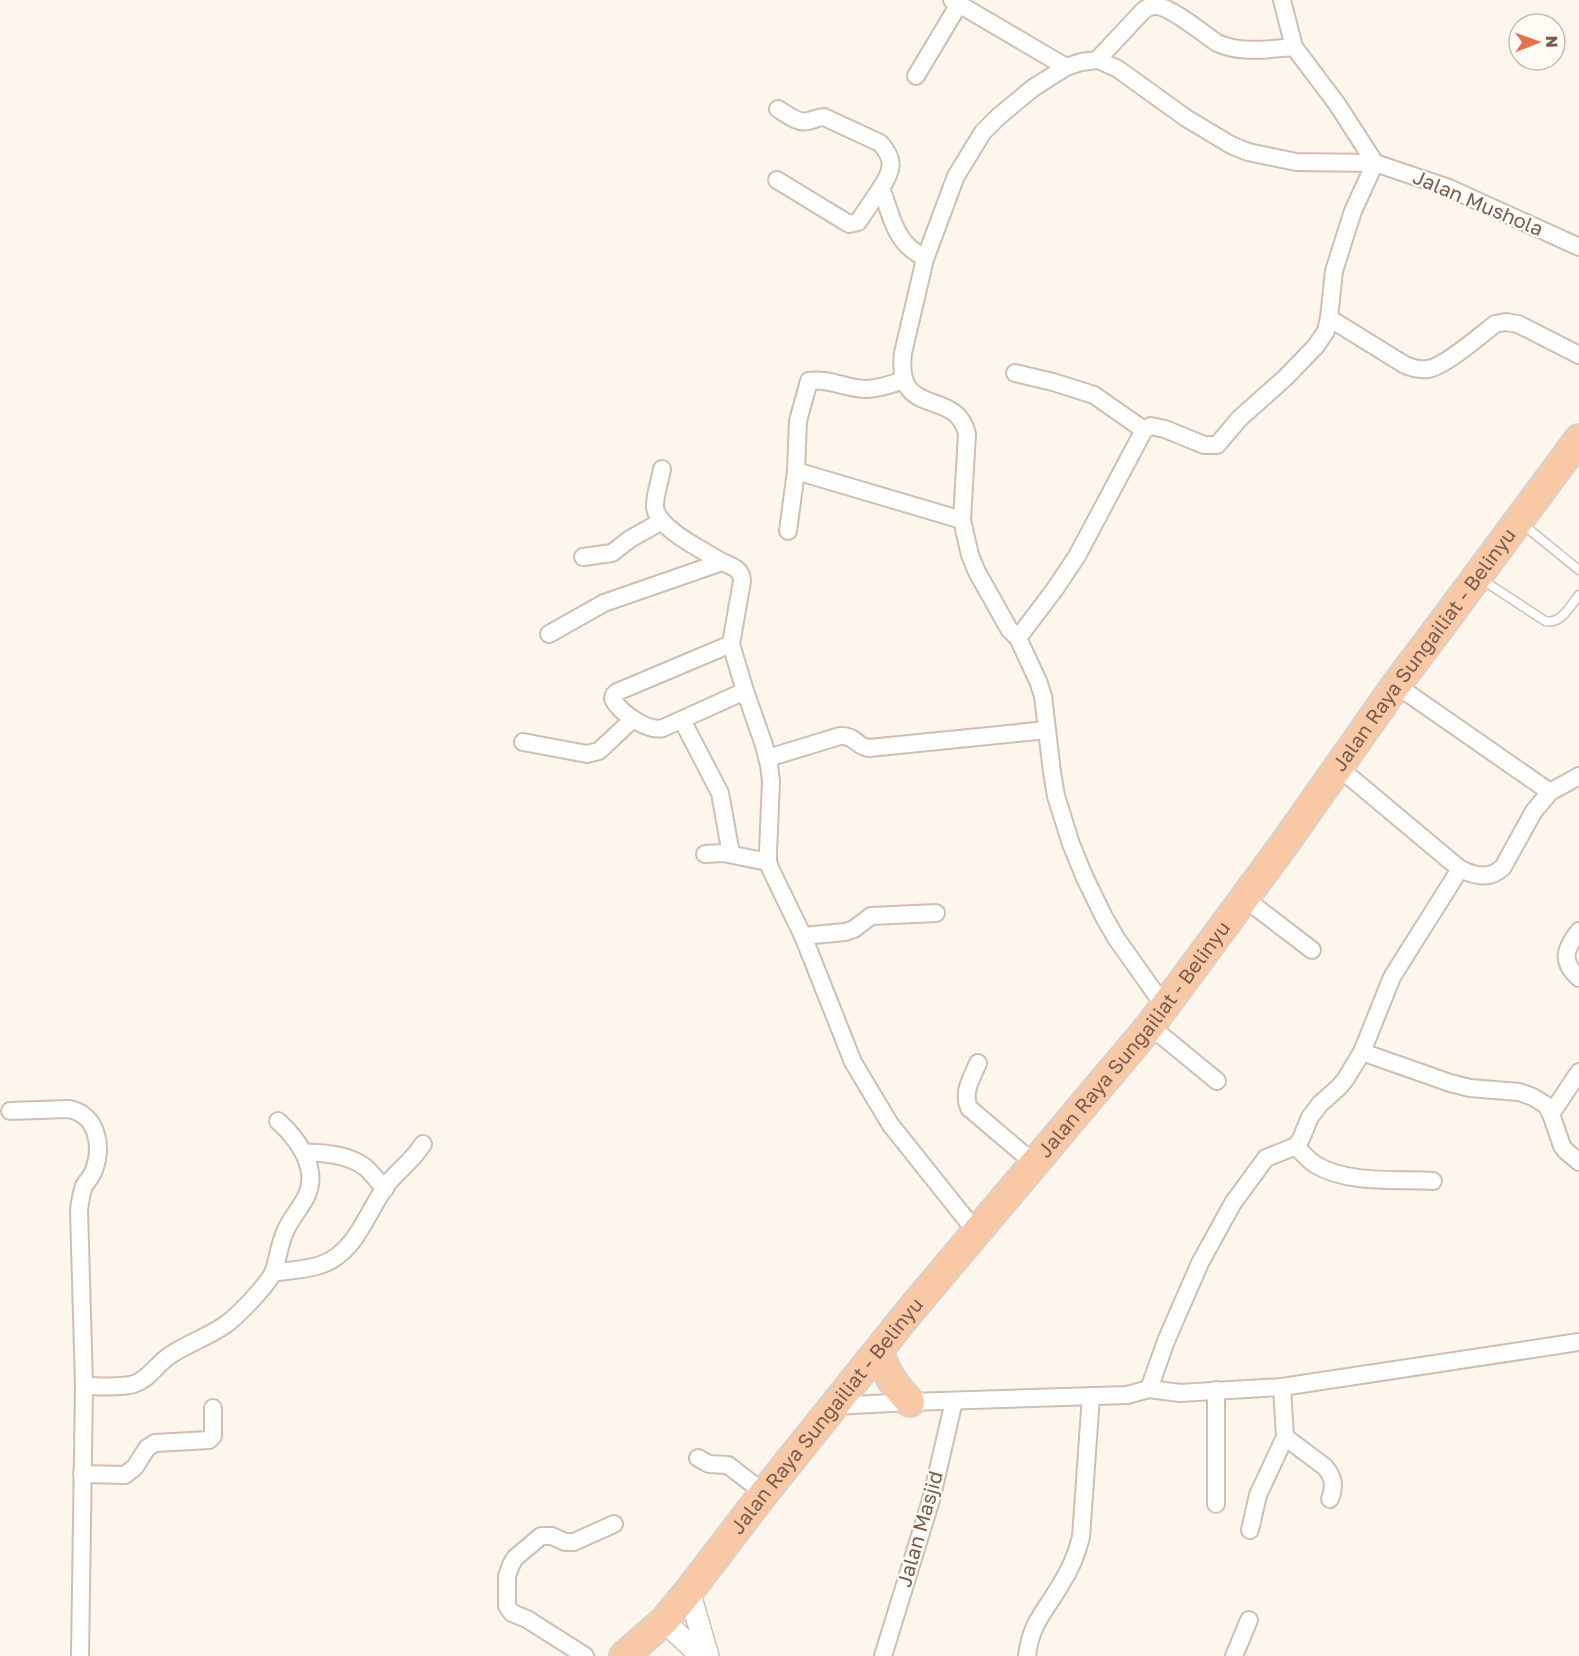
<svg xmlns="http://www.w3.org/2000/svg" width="1579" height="1656" font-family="'Golos Text',sans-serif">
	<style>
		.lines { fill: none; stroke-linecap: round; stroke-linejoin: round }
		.service-casing { stroke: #d1beb0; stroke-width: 11 }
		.minor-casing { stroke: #d1beb0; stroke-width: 20 }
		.tertiary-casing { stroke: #d1beb0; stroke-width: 24 }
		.trunk-casing { stroke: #dad1cd; stroke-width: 32 }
		.service { stroke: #fff; stroke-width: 8 }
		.minor { stroke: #fff; stroke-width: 16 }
		.tertiary { stroke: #fff; stroke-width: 21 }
		.trunk { stroke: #f9c8a4; stroke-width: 28 }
		.labels { text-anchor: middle; stroke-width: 4.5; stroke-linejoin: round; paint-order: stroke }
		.street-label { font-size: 20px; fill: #7a5c4d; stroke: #fffaf3 }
	</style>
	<rect width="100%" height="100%" fill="#fdf6ec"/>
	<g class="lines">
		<defs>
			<g id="service">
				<polyline points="1521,523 1579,570"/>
				<path d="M 1481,579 L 1545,621 C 1561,625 1570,606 1579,595"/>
			</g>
			<g id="minor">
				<polyline points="952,0 1066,67"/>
				<polyline points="1282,0 1294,47 1337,104 1375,163"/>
				<path d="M 1097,60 L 1142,12 C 1146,8 1150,6 1155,6 C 1169,5 1205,35 1217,43 C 1242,54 1268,49 1294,47"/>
				<polyline points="916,76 959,4"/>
				<path d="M 778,109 C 787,114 798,124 808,121 C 814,120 818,117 824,117 L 880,143 C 896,160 892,171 881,188 C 888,206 893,230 906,244 C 911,250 919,254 925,259"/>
				<polyline points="777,180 849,224 858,222 881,188"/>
				<path d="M 1329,318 L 1405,365 C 1412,368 1420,370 1428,369 C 1444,367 1481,335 1495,324 L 1506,322 L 1518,324 L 1579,355"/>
				<polyline points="1015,373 1053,382 1094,395 1144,430"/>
				<path d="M 662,469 C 660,481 655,494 655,506 C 655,528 705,551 722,562"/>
				<path d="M 796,471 L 798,421 L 809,381 C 829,378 847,389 866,389 C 879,389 892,384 904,380"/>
				<polyline points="788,531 796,471 962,520"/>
				<polyline points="583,557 612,553 630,539 662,521"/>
				<path d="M 549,634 L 604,603 L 722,562 C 732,566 742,569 742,581 L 731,644 L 745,691 L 764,745 L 769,765 L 771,781 L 768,853 L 768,862 L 771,870 L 803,936 L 853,1062 L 890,1124 L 977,1233"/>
				<polyline points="1018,638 1055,589 1077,556 1144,430 1151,426 1165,429 1204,445 1217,445 1240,418 1285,378 1316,346 1326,331 1329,318 1334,271 1353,211 1375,163"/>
				<path d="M 731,644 L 617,692 L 614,695 L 613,699 C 620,713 648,732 663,728 L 745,691"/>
				<polyline points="1396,685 1550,792"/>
				<polyline points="682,720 720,793 731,854"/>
				<polyline points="523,742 587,754 599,751 633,719"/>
				<path d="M 768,758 L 840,736 C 855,735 857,747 869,748 L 1047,730"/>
				<path d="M 1337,766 L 1460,869 C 1475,876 1490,880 1503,867 L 1534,811 L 1550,792 L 1579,776"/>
				<polyline points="705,854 723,853 768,862"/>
				<polyline points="1244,898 1312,950"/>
				<path d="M 1579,931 C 1565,949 1560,961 1579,978"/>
				<polyline points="803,936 845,932 854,929 871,916 936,913"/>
				<path d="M 1165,1007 L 1116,938 L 1104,917 L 1085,878 L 1071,844 L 1056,796 L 1052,772 L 1045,713 L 1043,696 L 1038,681 L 1018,638 L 1009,629 L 977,572 L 970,555 L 962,520 L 967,434 C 956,386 895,421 903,353 L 925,259 L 956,176 L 983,132 L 998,117 L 1033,88 L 1066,67 L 1081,62 L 1097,60 L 1103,62 L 1118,69 L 1186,118 L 1231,145 L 1248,152 L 1296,162 L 1375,163 L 1449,188 L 1579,247"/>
				<polyline points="1150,1026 1217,1081"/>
				<polyline points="1362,1052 1450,1083 1470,1088 1519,1092 1533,1097 1546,1105 1551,1114 1562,1146 1566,1151 1579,1162"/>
				<path d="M 978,1063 C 972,1078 962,1092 969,1108 L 1035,1164"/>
				<path d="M 10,1111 L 68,1109 C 97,1113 103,1146 94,1170 C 92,1176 87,1181 84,1186 C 81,1194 80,1202 79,1210 L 84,1386 L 80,1656"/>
				<polyline points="1551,1114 1579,1072"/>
				<path d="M 1296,1146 C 1302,1153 1308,1160 1316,1165 C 1348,1184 1397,1179 1433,1181"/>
				<path d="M 304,1153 C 323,1152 349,1155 365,1167 C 372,1173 378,1182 385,1189"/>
				<path d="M 273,1273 C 289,1270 308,1270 323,1264 C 358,1251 368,1208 389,1182 C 401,1168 413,1160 423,1144"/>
				<path d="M 84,1386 C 98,1386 121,1388 134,1384 C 149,1379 156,1365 169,1356 C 186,1344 208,1337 225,1325 C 239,1315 263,1289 272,1275 C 277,1266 279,1244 285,1232 C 290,1219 300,1209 306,1197 C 320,1169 298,1139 278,1121"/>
				<polyline points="1149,1389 1166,1341 1200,1263 1233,1203 1266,1158 1296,1146 1301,1139 1310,1117 1320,1104 1338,1088 1345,1080 1362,1052 1392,977 1460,869"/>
				<polyline points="834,1406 910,1402 1127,1395 1149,1389 1180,1393 1282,1387 1579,1342"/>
				<path d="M 1285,1437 L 1325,1467 C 1334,1478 1335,1486 1330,1499"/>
				<polyline points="698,1458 709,1464 728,1465 764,1493"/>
				<polyline points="82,1474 125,1475 135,1467 147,1448 155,1443 209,1440 213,1436 213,1408"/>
				<polyline points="1216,1504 1216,1390"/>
				<polyline points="1250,1530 1258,1495 1285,1437 1282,1387"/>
				<polyline points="585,1656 527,1619 512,1613 507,1606 507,1576 511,1565 515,1558 541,1536 552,1536 565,1542 574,1542 614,1524"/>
				<polyline points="883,1656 931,1500 954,1401"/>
				<path d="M 1027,1656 C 1031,1622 1045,1612 1061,1584 C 1070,1570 1077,1553 1081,1537 L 1091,1396"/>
				<polyline points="1234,1656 1249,1620"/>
			</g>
			<g id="tertiary">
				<polyline points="689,1591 708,1656"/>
				<polyline points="664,1621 701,1656"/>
			</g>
			<g id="trunk">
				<path d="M 879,1352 C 886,1374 894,1385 910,1402"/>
				<path id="s1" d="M 624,1656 L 664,1621 L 689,1591 L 764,1493 L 910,1311 L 1150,1026 L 1285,843 L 1396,685 L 1442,624 L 1579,439"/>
			</g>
		</defs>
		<use href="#service" class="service-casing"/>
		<use href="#minor" class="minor-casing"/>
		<use href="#tertiary" class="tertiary-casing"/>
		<use href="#trunk" class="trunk-casing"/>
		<use href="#service" class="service"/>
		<use href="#minor" class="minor"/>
		<use href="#tertiary" class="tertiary"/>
		<use href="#trunk" class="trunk"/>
	</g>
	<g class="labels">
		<g class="street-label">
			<text transform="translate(1478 203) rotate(23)" y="7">Jalan Mushola</text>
			<text dy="7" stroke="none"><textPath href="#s1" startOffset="1287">Jalan Raya Sungailiat - Belinyu</textPath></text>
			<text dy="7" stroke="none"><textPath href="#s1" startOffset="801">Jalan Raya Sungailiat - Belinyu</textPath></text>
			<text dy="7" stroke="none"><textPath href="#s1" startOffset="315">Jalan Raya Sungailiat - Belinyu</textPath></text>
			<text transform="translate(920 1529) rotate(-74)" y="7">Jalan Masjid</text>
		</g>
	</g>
	<g transform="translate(1537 42) rotate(89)"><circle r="28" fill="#fffaf3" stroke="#cabbb1" stroke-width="1.5"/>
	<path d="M0-4.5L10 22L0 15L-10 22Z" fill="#e76f51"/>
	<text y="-9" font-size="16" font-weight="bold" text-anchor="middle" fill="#7a5c4d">N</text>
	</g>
</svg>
